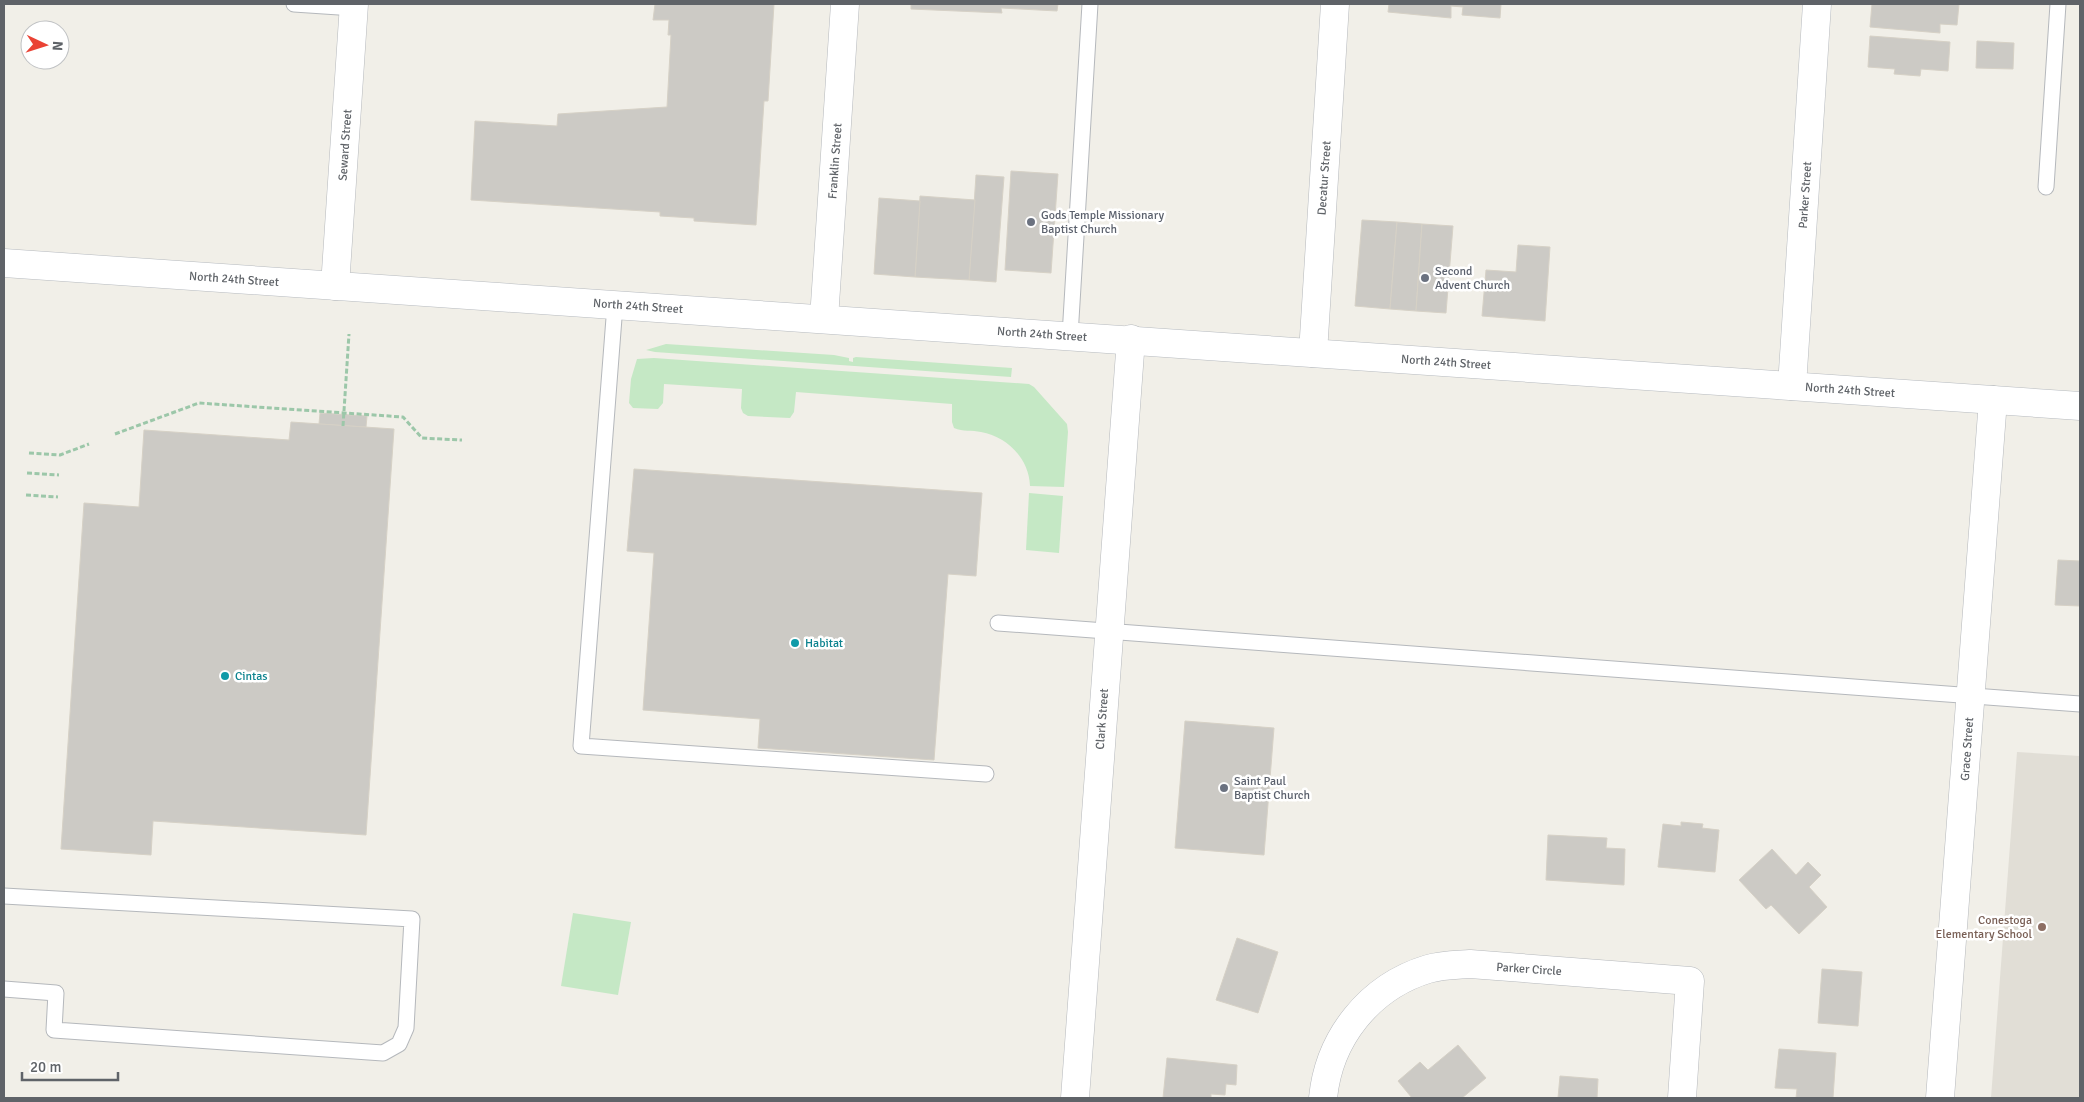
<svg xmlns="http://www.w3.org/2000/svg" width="2084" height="1102" font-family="Signika,sans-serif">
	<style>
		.education { fill: #e1ded6 }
		.green { fill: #c5e8c5 }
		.building { fill: #cccac5; stroke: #d6d1c6 }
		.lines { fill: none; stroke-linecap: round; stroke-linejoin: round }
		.lane-casing { stroke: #b5b8bc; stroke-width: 17 }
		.street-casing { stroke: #b5b8bc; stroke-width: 29 }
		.secondary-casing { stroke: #b6babf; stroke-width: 29 }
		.path { stroke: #9cc7a9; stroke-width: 3; stroke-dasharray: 5 2.5; stroke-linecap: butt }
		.lane { stroke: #fff; stroke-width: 15 }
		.street { stroke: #fff; stroke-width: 28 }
		.secondary { stroke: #fff; stroke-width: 28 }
		.worship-dot { fill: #6b7280; stroke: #fff; stroke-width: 2 }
		.culture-dot { fill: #0f9aa8; stroke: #fff; stroke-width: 2 }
		.education-dot { fill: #8d6e63; stroke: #fff; stroke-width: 2 }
		.labels { text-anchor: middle; stroke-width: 5; stroke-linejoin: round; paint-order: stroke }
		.street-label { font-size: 12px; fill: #5f6368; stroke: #fff }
		.worship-label { font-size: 12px; fill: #5b616d; stroke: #fff; text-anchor: start }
		.culture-label { font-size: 12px; fill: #0d838f; stroke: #fff; text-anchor: start }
		.education-label { font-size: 12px; fill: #785e54; stroke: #fff; text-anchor: end }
	</style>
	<rect width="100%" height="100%" fill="#f1efe8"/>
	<polygon class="education" points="2017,752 2080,756 2080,1098 1991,1098"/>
	<g class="green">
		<polygon points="666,344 834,355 849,358 849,361 853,362 853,358 856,357 1012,368 1011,377 655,352 646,350"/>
		<path d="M 654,358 L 1029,384 L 1034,387 L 1067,424 L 1068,432 L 1064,487 L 1030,486 C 1029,459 1008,437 981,432 C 972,430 963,432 954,428 L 952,422 L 952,404 L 796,392 L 794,412 L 790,418 L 748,416 L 743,413 L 741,408 L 742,389 L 664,384 L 663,403 L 658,409 L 633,408 L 629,403 L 631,379 L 637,359 Z"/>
		<polygon points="1029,493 1063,496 1059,553 1026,550"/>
		<polygon points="573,913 631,922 618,995 561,986"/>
	</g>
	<g class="building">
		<polygon points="655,4 774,4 768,101 764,101 756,225 694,221 694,218 660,216 660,212 471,200 475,121 557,126 558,114 667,107 671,35 668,35 669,20 653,20"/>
		<polygon points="911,4 1058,4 1057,11 1001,8 1002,13 911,9"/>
		<polygon points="1389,4 1501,4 1500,18 1462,15 1463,7 1451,6 1451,18 1388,12"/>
		<polygon points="1872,4 1959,4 1957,25 1940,24 1940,33 1870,27"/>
		<polygon points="1870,36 1950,42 1948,71 1921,69 1920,76 1894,74 1895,69 1868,67"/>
		<polygon points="1977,41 2014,43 2013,69 1976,68"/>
		<polygon points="1011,171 1058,174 1051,273 1005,270"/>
		<polygon points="976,175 1004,177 996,282 969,280"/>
		<polygon points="920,196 975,200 969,280 915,277"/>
		<polygon points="879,198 920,201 915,277 874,274"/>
		<polygon points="1362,220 1397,222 1390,309 1355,306"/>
		<polygon points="1397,222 1422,224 1416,311 1390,309"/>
		<polygon points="1422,224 1453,226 1446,313 1416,311"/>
		<polygon points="1518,245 1550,247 1545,321 1482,316 1486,270 1516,272"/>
		<polygon points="320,413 367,416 366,427 319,424"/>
		<polygon points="291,422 394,429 366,835 153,821 151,855 61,849 84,503 139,507 144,430 289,440"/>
		<polygon points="634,469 982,493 976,576 948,574 934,760 758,748 760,719 643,710 654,553 627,551"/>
		<polygon points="2058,560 2080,561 2080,606 2055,605"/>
		<polygon points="1185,721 1274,728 1264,855 1175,848"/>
		<polygon points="1681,822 1703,824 1702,828 1719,830 1715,872 1658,867 1663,824 1681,826"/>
		<polygon points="1548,835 1607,838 1606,848 1625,849 1624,885 1546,880"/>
		<polygon points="1772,849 1796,875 1808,862 1821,875 1809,887 1827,907 1799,934 1771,905 1766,909 1739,880"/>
		<polygon points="1237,938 1278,952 1258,1013 1216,1000"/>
		<polygon points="1822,969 1862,972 1858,1026 1818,1023"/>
		<polygon points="1458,1045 1486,1078 1462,1098 1412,1098 1398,1081 1420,1062 1428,1070"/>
		<polygon points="1779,1049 1836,1053 1833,1098 1796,1098 1797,1089 1775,1088"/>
		<polygon points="1167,1058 1237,1065 1236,1085 1226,1084 1225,1095 1211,1094 1211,1098 1163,1098"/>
		<polygon points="1560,1076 1598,1079 1597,1098 1558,1098"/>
	</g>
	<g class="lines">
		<defs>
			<g id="lane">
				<polyline points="294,4 354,8"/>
				<polyline points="2046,187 2058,4"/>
				<polyline points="615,305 581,746 986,774"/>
				<polyline points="1070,336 1090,4"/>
				<polyline points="998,623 2080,704"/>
				<polyline points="4,896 412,919 406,1028 399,1044 383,1053 54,1030 56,993 4,989"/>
			</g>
			<g id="street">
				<polyline points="335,286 354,4"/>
				<polyline points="824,319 845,4"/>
				<polyline points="1313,353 1335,4"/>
				<polyline points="1075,1098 1131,339"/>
				<path d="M 1323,1098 C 1329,1038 1369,987 1428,969 C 1441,965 1455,965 1470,964 L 1690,981 L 1682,1098"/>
				<polyline points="1940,1098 1993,400"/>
			</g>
			<g id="secondary">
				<polyline points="4,263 2080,406"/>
				<polyline points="1792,386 1817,4"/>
			</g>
		</defs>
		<use href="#lane" class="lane-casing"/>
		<use href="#street" class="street-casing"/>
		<use href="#secondary" class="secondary-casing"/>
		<g class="path">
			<polyline points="343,426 349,334"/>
			<polyline points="115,434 199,403 403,417 422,438 462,440"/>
			<polyline points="29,453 60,455 89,444"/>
			<polyline points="27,473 59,475"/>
			<polyline points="26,495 58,497"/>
		</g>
		<use href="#lane" class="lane"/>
		<use href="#street" class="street"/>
		<use href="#secondary" class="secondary"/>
	</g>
	<g class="worship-dot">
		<circle cx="1031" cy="222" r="5"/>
		<circle cx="1425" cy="278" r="5"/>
		<circle cx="1224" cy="788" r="5"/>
	</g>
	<g class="culture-dot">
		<circle cx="795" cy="643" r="5"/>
		<circle cx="225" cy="676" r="5"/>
	</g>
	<circle class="education-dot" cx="2042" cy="927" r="5"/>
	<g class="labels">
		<g class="street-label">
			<text transform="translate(345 145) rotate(-86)" y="4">Seward Street</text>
			<text transform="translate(835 161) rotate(-86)" y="4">Franklin Street</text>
			<text transform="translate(1324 178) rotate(-86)" y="4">Decatur Street</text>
			<text transform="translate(1805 195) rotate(-86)" y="4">Parker Street</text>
			<text transform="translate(234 279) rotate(4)" y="4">North 24th Street</text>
			<text transform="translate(638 306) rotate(4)" y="4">North 24th Street</text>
			<text transform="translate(1042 334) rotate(4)" y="4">North 24th Street</text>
			<text transform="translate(1446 362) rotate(4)" y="4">North 24th Street</text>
			<text transform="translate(1850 390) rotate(4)" y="4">North 24th Street</text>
			<text transform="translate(1102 719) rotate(-86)" y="4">Clark Street</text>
			<text transform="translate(1967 749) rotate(-86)" y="4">Grace Street</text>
			<text transform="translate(1529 969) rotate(4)" y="4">Parker Circle</text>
		</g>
		<g class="worship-label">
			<text x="1041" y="219">Gods Temple Missionary<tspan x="1041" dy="14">Baptist Church</tspan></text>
			<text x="1435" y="275">Second<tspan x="1435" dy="14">Advent Church</tspan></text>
			<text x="1234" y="785">Saint Paul<tspan x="1234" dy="14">Baptist Church</tspan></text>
		</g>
		<g class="culture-label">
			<text x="805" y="647">Habitat</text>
			<text x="235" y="680">Cintas</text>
		</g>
		<g class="education-label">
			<text x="2032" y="924">Conestoga<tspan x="2032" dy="14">Elementary School</tspan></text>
		</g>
	</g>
	<rect width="2084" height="1102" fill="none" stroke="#5f6368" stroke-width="10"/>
	<g transform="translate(45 45) rotate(94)"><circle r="24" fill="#ffffff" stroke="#bfc1c3"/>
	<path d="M0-4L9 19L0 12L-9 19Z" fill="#ea4335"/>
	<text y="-8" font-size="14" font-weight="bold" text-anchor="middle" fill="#5f6368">N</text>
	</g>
	<path d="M22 1072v8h96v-8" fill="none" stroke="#5f6368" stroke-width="2.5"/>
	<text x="30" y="1072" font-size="15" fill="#5f6368" stroke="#ffffff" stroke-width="4" paint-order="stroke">20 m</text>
</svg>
